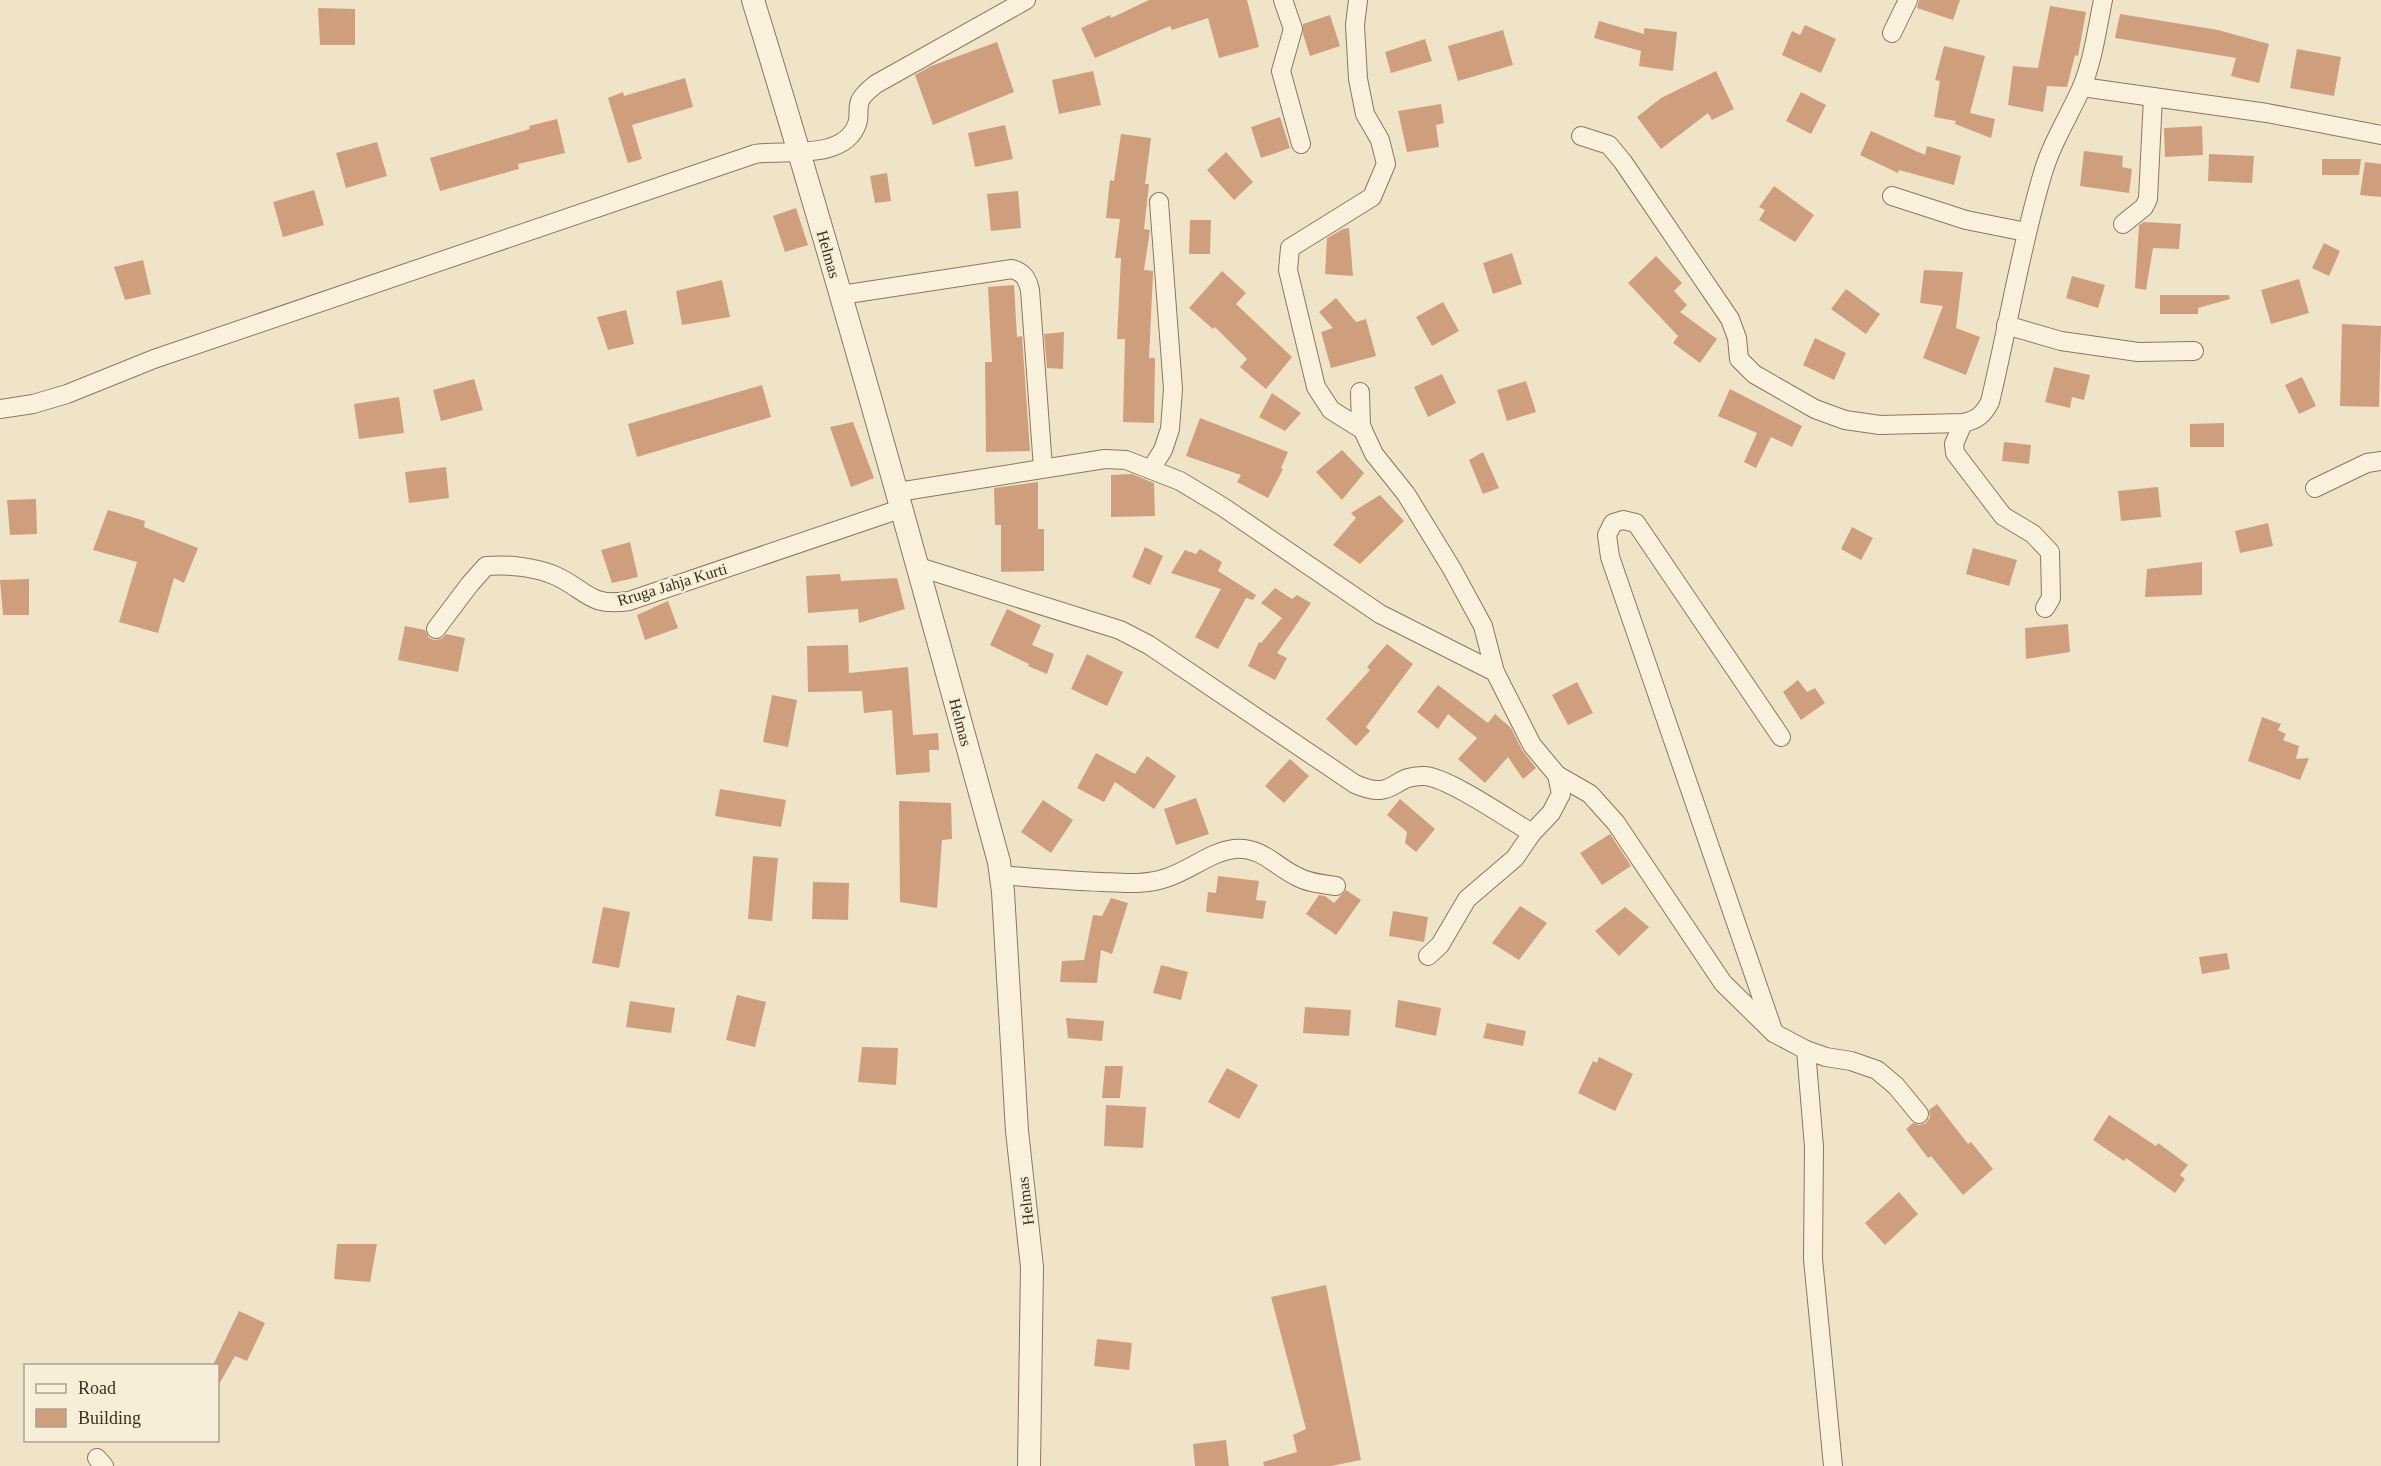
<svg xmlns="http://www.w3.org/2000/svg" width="2381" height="1466" font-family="Georgia,serif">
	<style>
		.building { fill: #cf9f7d }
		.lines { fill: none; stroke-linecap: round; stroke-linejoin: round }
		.minor-casing { stroke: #8d765c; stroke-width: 20 }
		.tertiary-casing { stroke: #8d765c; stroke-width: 24 }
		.minor { stroke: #faf1dc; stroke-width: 18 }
		.tertiary { stroke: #faf1dc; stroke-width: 22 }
		.labels { text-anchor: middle; stroke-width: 5; stroke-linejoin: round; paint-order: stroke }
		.street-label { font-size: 16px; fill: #3d2e20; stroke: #f7eed8 }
	</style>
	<rect width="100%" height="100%" fill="#f0e4c8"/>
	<g class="building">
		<polygon points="1149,0 1247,0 1259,47 1219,58 1208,18 1172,30 1170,26 1095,58 1081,28 1110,15 1111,18"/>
		<polygon points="1919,0 1960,0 1953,20 1917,8"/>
		<polygon points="2050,6 2086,12 2078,56 2075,55 2067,87 2047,86 2043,112 2008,105 2013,66 2038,68"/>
		<polygon points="318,8 355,9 355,45 320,45"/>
		<polygon points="2120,14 2218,30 2269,44 2259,83 2231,76 2236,58 2115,38"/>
		<polygon points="1330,15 1340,46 1310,56 1303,34 1303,24"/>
		<polygon points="1599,21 1644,34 1644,28 1677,32 1673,71 1639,66 1641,51 1594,38"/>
		<polygon points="1805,25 1836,39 1821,73 1782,55 1792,31 1800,35"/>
		<polygon points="1503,30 1513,65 1458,81 1448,46"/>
		<polygon points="1425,39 1432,61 1391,73 1385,52"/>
		<polygon points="997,42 1014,92 933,125 915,75 931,66"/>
		<polygon points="1944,46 1985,56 1970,113 1995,119 1991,138 1955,124 1956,121 1934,117 1940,81 1935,80"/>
		<polygon points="2297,49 2341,57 2334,96 2290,88"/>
		<polygon points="1093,71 1101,105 1059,114 1052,80"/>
		<polygon points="1716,71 1734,109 1712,120 1708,113 1661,149 1637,117 1661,98"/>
		<polygon points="685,78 693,107 632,125 642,159 628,163 608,98 623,92 624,96"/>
		<polygon points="1801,92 1826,105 1811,134 1786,121"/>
		<polygon points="1441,104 1444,123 1436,125 1439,147 1407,152 1398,111"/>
		<polygon points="1280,117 1290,148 1261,158 1251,127"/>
		<polygon points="557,119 565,153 518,164 519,169 440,191 430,158 530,129 529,126"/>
		<polygon points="1005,125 1013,159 975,167 968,133"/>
		<polygon points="2202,126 2203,155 2165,157 2164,128"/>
		<polygon points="1871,131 1925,155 1927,146 1961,156 1954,185 1899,170 1898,173 1860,155"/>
		<polygon points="1121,134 1151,138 1145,184 1149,184 1144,229 1150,230 1144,270 1153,271 1153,274 1149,358 1155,358 1154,423 1123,422 1125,339 1117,339 1121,258 1115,258 1120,219 1106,218 1110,180 1114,181"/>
		<polygon points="377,142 387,176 346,188 336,153"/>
		<polygon points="2084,151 2123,156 2122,167 2132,169 2129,193 2080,186"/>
		<polygon points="1226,152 1253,182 1234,200 1207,170"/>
		<polygon points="2209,154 2254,156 2252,183 2208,181"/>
		<polygon points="2322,159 2361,159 2359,175 2322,175"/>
		<polygon points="2365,162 2381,164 2381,197 2360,195"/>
		<polygon points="887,173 891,201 875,203 870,176"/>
		<polygon points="1774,186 1814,215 1795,242 1759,220 1765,210 1759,207"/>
		<polygon points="314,190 324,225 283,237 273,202"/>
		<polygon points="1018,191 1021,228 991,231 987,194"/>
		<polygon points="796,208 808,245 785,252 773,216"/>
		<polygon points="1190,220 1211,220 1210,254 1189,254"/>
		<polygon points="2144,222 2181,224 2179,249 2153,248 2146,290 2135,288 2139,225"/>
		<polygon points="1349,228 1353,276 1325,274 1327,238 1343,229"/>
		<polygon points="2324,243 2340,251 2329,276 2312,268"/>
		<polygon points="1512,253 1522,284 1493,294 1483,263"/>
		<polygon points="1656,256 1682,283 1674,291 1687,305 1680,312 1717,339 1700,363 1673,343 1678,336 1628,283"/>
		<polygon points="143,260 151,294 125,300 114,267"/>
		<polygon points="1924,270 1963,272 1956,328 1980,337 1966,375 1923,358 1943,306 1920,303"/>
		<polygon points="1222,271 1246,293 1236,304 1292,357 1266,389 1240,367 1247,359 1215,327 1213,329 1189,308"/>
		<polygon points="2072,276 2105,285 2098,308 2066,298"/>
		<polygon points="2299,279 2309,313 2271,324 2261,290"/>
		<polygon points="722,280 730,317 682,325 676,291"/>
		<polygon points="1014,285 1017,337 1022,336 1030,451 986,452 985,362 992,362 988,287"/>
		<polygon points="1846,289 1880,314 1866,334 1831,309"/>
		<polygon points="2160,295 2229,295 2230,299 2198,308 2198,314 2160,314"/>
		<polygon points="1336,298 1356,322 1366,319 1376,356 1331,368 1321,332 1333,328 1319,312"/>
		<polygon points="1443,302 1459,331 1432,346 1416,317"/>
		<polygon points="626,310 634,344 608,350 597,317"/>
		<polygon points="2342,324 2381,326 2379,407 2340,406"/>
		<polygon points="1064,332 1063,369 1047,368 1044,334"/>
		<polygon points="1815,338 1846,353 1834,380 1803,365"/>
		<polygon points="2054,367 2090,375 2084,400 2072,397 2070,408 2045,402"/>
		<polygon points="1442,374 1456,403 1428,417 1414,387"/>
		<polygon points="2302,377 2316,406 2299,414 2285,385"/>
		<polygon points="474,379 483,410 441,421 433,390"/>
		<polygon points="1526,381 1536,412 1507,421 1497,390"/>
		<polygon points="762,385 771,417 637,457 628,424"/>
		<polygon points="1730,389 1802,426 1792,447 1771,437 1756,468 1744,462 1757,433 1718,416"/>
		<polygon points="1272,393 1301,413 1285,431 1259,417"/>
		<polygon points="399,397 404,433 359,439 354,404"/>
		<polygon points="1200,418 1288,452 1281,468 1283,469 1268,498 1237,482 1241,475 1186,456"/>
		<polygon points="853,422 874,478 851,487 830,427"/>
		<polygon points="2224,423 2224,447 2190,447 2190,424"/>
		<polygon points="2004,442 2031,445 2029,464 2002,461"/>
		<polygon points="1342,450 1364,473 1342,500 1316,472"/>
		<polygon points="1483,452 1499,488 1483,494 1469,460"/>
		<polygon points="446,467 449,498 409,503 405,472"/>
		<polygon points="1132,474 1154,483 1155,516 1111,517 1111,475"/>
		<polygon points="1038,482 1038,529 1044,529 1044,571 1001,572 1001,525 995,525 994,488"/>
		<polygon points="2158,487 2161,517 2121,521 2118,491"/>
		<polygon points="1380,495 1404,521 1360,564 1333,545 1356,518 1351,513"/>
		<polygon points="36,499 37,534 10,535 7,500"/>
		<polygon points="108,510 145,521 144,527 198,548 184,583 174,578 158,633 119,622 137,562 93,550"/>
		<polygon points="2268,523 2273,546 2240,553 2235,531"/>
		<polygon points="1852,527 1873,538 1861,560 1841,549"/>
		<polygon points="630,542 638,577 612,583 601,550"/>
		<polygon points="1145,547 1163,556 1150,585 1132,577"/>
		<polygon points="1973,548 2017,560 2009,586 1966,574"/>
		<polygon points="1200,549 1222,562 1218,571 1256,595 1253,600 1246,598 1218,649 1195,637 1221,589 1171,573 1185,550 1196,554"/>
		<polygon points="2202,562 2202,595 2145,597 2147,569"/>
		<polygon points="840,574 841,581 897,578 905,609 859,623 858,609 808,613 806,576"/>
		<polygon points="29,579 29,615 3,615 0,580"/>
		<polygon points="1275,588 1292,599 1297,595 1311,603 1277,653 1287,658 1275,680 1248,666 1259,642 1261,643 1282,618 1261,603"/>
		<polygon points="668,601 678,628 645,640 637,615"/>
		<polygon points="1007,609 1041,625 1032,645 1054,654 1047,674 1028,666 1029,664 990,645"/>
		<polygon points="2068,624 2070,652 2026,659 2025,628"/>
		<polygon points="405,626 425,630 429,638 434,640 441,639 446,634 465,638 458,672 398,660"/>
		<polygon points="1387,644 1413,664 1366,727 1370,731 1356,746 1326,719 1370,670 1367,667"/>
		<polygon points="848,645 849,673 908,667 913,735 938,733 939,750 929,750 930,772 896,775 892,710 864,713 862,691 808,692 807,646"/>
		<polygon points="1087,654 1123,672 1107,706 1071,689"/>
		<polygon points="1798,680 1807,692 1815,688 1825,703 1801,720 1783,692"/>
		<polygon points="1577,682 1593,713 1568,725 1552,695"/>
		<polygon points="1438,685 1488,723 1495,714 1511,728 1522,750 1536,768 1523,779 1508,757 1485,783 1458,759 1477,738 1448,714 1438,729 1417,712"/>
		<polygon points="772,695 797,700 788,747 763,742"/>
		<polygon points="2262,717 2281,724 2278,730 2286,734 2283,740 2299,746 2296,759 2309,758 2300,780 2248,761"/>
		<polygon points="1096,753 1135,774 1147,756 1176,776 1154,809 1115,782 1104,802 1077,788"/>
		<polygon points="1290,759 1309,776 1284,803 1265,786"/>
		<polygon points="720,789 786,800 781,827 715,816"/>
		<polygon points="1196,798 1209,834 1176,845 1164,809"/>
		<polygon points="1400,799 1435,829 1416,852 1405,843 1407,832 1387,815"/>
		<polygon points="1043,800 1073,820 1051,853 1021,832"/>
		<polygon points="899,801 951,803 952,839 942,840 937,908 900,902"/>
		<polygon points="1610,834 1631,866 1602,885 1580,853"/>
		<polygon points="753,856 778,858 772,921 748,919"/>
		<polygon points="1218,876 1259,881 1256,900 1266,901 1263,919 1206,912 1208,892 1216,893"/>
		<polygon points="813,882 849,883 848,920 812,919"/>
		<polygon points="1346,890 1361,900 1336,935 1306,914 1319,895 1325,896 1334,903"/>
		<polygon points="1111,898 1128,903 1112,954 1101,950 1097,983 1060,982 1062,961 1084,960 1093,915 1102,916"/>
		<polygon points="1520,906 1547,923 1519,960 1492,943"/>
		<polygon points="603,907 630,912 619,968 592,963"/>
		<polygon points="1625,907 1649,927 1619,956 1595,931"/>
		<polygon points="1393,911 1428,917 1424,942 1389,936"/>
		<polygon points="2227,953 2230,969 2202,974 2199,957"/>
		<polygon points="1161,965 1188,972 1181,1000 1153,993"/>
		<polygon points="737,995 766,1002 755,1047 726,1040"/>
		<polygon points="1398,1000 1441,1008 1436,1036 1395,1027"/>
		<polygon points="630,1001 675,1008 671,1033 626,1027"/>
		<polygon points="1305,1007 1351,1010 1349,1036 1303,1033"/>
		<polygon points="1066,1018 1104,1021 1102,1041 1068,1038"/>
		<polygon points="1487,1023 1526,1031 1523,1046 1483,1038"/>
		<polygon points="862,1047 898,1048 896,1085 858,1082"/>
		<polygon points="1599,1057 1633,1074 1615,1111 1578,1093 1593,1061 1597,1063"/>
		<polygon points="1105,1066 1123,1066 1120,1098 1102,1098"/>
		<polygon points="1227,1068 1258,1085 1239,1119 1208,1102"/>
		<polygon points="1937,1104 1968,1144 1971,1142 1993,1169 1963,1195 1931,1156 1928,1158 1906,1129 1913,1123 1920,1125 1926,1123 1930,1117 1929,1110"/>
		<polygon points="1106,1105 1146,1107 1143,1148 1104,1146"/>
		<polygon points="2109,1115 2156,1146 2158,1143 2188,1165 2180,1175 2185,1179 2175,1193 2126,1158 2124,1161 2093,1140"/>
		<polygon points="1899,1192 1918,1214 1885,1245 1865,1223"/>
		<polygon points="337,1244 377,1244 370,1282 334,1279"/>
		<polygon points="1326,1285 1361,1460 1331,1466 1264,1466 1263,1462 1297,1452 1293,1435 1306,1429 1271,1297"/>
		<polygon points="239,1311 265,1323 247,1361 235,1356 218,1386 218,1365 213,1365"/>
		<polygon points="1097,1339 1132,1343 1129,1370 1094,1366"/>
		<polygon points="1226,1440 1229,1466 1195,1466 1193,1444"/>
	</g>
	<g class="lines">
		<defs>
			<g id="minor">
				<polyline points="1283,0 1293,29 1281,71 1301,144"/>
				<polyline points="1358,0 1355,25 1358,79 1365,114 1380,140 1386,164 1372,197 1290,248 1288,270 1316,387 1331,410 1363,430"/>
				<polyline points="1892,33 1908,0"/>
				<polyline points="2082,87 2267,113 2381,135"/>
				<path d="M 1581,136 L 1609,145 L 1623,162 L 1730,319 L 1737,338 L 1739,359 L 1754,374 L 1815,409 L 1845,420 L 1880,425 L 1963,423 C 1977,420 1983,415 1990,402 C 2008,327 2020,250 2042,176 C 2051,144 2068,118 2081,89 C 2093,61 2097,29 2103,0"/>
				<polyline points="1892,196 1966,220 2026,232"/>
				<polyline points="2123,224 2144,207 2148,199 2153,97"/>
				<path d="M 841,295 L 1012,269 C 1024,273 1027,278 1030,290 L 1043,468"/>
				<polyline points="2006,325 2061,341 2138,352 2194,351"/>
				<polyline points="1360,392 1361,426 1374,454 1406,494 1452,569 1483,626 1495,672"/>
				<path d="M 0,409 L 33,404 L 67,394 L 154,359 L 755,154 C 785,149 844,161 857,124 C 860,117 857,108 860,101 C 862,95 871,88 876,84 L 1026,0"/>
				<polyline points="1963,423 1954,444 1955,453 2003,516 2033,534 2050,552 2051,598 2045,608"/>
				<polyline points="1151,469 1163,450 1170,429 1173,389 1159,202"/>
				<polyline points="2315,488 2367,463 2381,461"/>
				<polyline points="898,492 1105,459 1126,460 1180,481 1223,507 1380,614 1495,672 1532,745 1557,775 1561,794 1551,813 1532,833 1515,858 1467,899 1440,945 1428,956"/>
				<path d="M 919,567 L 1120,630 L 1149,645 L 1355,784 C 1396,802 1391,774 1425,776 C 1449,778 1508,819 1532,833"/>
				<path d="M 436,629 L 470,584 L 486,566 C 507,564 536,567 556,576 C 588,591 589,607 629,601 L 903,508"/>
				<polyline points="1557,775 1590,794 1616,823 1723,983 1774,1033 1806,1050 1826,1057 1851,1061 1877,1070 1896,1086 1919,1114"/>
				<path d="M 1001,875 C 1035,878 1068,881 1102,882 C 1124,883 1145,885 1166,878 C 1189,871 1210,852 1234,849 C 1261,846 1275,866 1296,876 C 1308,883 1322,884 1336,886"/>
				<polyline points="1774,1033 1610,557 1607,535 1613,523 1623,520 1636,523 1781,737"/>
				<polyline points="1806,1050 1814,1147 1813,1259 1833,1466"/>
				<polyline points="97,1458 104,1466"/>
			</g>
			<path id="tertiary" d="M 753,0 C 841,286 920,574 999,862 L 1003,892 L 1017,1131 L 1032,1267 L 1029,1466"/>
		</defs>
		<use href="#minor" class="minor-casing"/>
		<use href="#tertiary" class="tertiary-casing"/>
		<use href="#minor" class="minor"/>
		<use href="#tertiary" class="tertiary"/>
	</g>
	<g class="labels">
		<g class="street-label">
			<text transform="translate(829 254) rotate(74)" y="6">Helmas</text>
			<text transform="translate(672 584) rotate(-17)" y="6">Rruga Jahja Kurti</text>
			<text transform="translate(961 722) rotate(75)" y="6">Helmas</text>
			<text transform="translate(1025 1201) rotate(-97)" y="6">Helmas</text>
		</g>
	</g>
	<rect x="24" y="1364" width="195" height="78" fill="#f7eed8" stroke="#ada18e" stroke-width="1.5"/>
	<rect x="36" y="1384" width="30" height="9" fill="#faf1dc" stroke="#ada18e" stroke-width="1.5"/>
	<text x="78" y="1394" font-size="18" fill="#3d2e20">Road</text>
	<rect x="36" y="1409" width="30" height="18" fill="#cf9f7d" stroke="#ada18e" stroke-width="1.5"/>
	<text x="78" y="1424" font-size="18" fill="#3d2e20">Building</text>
</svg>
